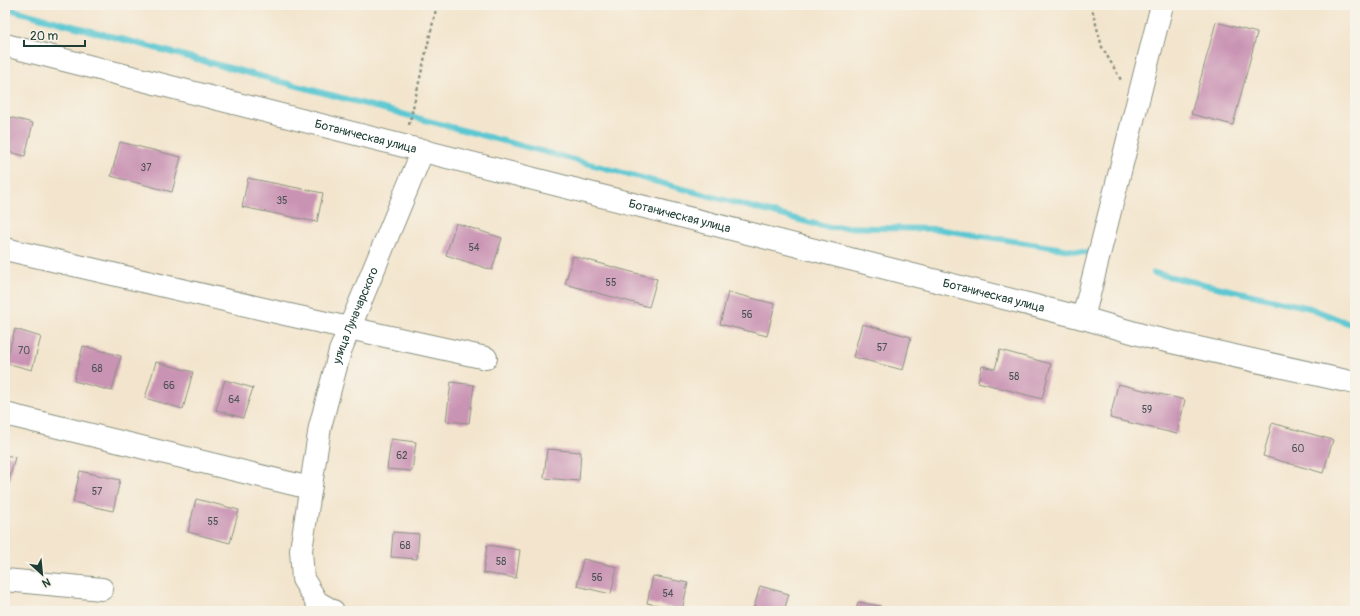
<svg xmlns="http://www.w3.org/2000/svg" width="1360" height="616" font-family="Pangolin,sans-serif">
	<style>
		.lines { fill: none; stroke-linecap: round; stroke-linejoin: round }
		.stream { stroke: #5bc7d2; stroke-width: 6 }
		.building { fill: #c993b3 }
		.minor-casing { stroke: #899180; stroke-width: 24 }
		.path { stroke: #899180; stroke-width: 2.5; stroke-dasharray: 3 3; stroke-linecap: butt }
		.minor { stroke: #fff; stroke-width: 22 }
		.labels { text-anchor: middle; stroke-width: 4; stroke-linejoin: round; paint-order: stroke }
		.number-label { font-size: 10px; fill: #4a5254 }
		.street-label { font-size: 12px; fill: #1f3d34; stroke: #f7f3e8 }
	</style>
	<rect width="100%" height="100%" fill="#f7f3e8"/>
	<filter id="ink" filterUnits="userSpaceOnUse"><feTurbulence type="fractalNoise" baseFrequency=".025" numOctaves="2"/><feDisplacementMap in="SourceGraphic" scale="8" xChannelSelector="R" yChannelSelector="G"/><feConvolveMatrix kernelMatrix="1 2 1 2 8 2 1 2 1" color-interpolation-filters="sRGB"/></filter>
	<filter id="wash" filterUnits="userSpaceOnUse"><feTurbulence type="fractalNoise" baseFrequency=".012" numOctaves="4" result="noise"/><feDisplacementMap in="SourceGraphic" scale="16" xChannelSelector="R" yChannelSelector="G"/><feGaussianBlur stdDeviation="0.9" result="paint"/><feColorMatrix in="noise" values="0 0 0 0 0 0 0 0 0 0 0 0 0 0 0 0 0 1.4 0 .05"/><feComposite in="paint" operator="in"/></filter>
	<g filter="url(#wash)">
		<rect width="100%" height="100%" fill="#f3e5cd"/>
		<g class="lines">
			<g class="stream">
				<polyline points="5,8 826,227 937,229 1095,254"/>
				<polyline points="1154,273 1310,308 1355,326"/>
			</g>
		</g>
		<g id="blocks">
			<g class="building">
				<polygon points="1216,22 1257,33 1233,125 1191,114"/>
				<polygon points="5,116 33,123 25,156 5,151"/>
				<polygon points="120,142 181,157 172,192 111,176"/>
				<polygon points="248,178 323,193 317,222 242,207"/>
				<polygon points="456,223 502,238 492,270 446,255"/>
				<polygon points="573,256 657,279 649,307 565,284"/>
				<polygon points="728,292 775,304 767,336 720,324"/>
				<polygon points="862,324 911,337 903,370 853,357"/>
				<polygon points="15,329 41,337 32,370 6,363"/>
				<polygon points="83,346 121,356 112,391 74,381"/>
				<polygon points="1000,350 1051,364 1042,399 978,382 982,366 995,369"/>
				<polygon points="156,362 193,372 183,409 145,398"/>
				<polygon points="225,380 253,388 243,418 216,410"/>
				<polygon points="451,382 474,385 469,423 446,421"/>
				<polygon points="1118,384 1185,400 1177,434 1110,418"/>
				<polygon points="1272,423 1333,440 1323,473 1263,456"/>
				<polygon points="391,439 416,442 412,471 387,469"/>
				<polygon points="547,449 581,452 579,481 544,478"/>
				<polygon points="5,455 15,457 8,485 5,484"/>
				<polygon points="80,471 120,480 113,511 73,502"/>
				<polygon points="196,499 239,510 230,543 188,532"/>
				<polygon points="393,532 419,534 417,559 391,557"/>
				<polygon points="487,545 520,550 516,578 483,573"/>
				<polygon points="583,559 617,567 611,594 577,586"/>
				<polygon points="653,576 688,583 682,610 647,603"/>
				<polygon points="760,586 789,594 784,611 753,611"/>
				<polygon points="858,602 880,606 880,611 856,611"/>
			</g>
		</g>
	</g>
	<g filter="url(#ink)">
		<use href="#blocks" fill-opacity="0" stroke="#899180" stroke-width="1"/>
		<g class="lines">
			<defs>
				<g id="minor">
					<path id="s1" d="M 5,45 L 1083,318 L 1149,337 L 1355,383"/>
					<polyline points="5,249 285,314 486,358"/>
					<polyline points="1083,318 1162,5"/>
					<polyline points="5,414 310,488"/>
					<polyline points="5,580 102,589"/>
					<path id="s2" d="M 333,611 L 317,602 L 303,579 L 301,550 L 320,427 L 340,351 L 423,150"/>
				</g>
			</defs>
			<use href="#minor" class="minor-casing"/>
			<g class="path">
				<polyline points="1091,5 1102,47 1121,80"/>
				<polyline points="409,125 437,5"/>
			</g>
			<use href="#minor" class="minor"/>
		</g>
	</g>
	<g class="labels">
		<g class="number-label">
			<text x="146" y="171">37</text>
			<text x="282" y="204">35</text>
			<text x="474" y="251">54</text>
			<text x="611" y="286">55</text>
			<text x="747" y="318">56</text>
			<text x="882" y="351">57</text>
			<text x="24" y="354">70</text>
			<text x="97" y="372">68</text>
			<text x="1014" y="380">58</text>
			<text x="169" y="389">66</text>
			<text x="234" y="403">64</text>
			<text x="1147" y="413">59</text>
			<text x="1298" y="452">60</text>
			<text x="402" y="459">62</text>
			<text x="97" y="495">57</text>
			<text x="213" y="525">55</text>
			<text x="405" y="549">68</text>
			<text x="501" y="565">58</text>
			<text x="597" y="581">56</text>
			<text x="668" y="597">54</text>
		</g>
		<g class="street-label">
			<text dy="4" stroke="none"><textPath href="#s1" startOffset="372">Ботаническая улица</textPath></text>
			<text dy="4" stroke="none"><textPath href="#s1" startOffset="696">Ботаническая улица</textPath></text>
			<text dy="4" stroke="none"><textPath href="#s1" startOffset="1020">Ботаническая улица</textPath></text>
			<text dy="4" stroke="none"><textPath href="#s2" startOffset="316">улица Луначарского</textPath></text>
		</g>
	</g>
	<rect width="1360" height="616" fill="none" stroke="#f7f3e8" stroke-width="20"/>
	<g transform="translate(42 574) rotate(153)" stroke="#f7f3e8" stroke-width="3" paint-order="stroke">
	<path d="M0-3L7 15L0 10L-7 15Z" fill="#1f3d34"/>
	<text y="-6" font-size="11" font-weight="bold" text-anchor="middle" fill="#1f3d34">N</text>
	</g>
	<path d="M24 40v6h61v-6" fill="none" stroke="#1f3d34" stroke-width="2"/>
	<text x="30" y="40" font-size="12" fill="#1f3d34" stroke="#f7f3e8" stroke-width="3" paint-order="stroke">20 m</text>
</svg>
